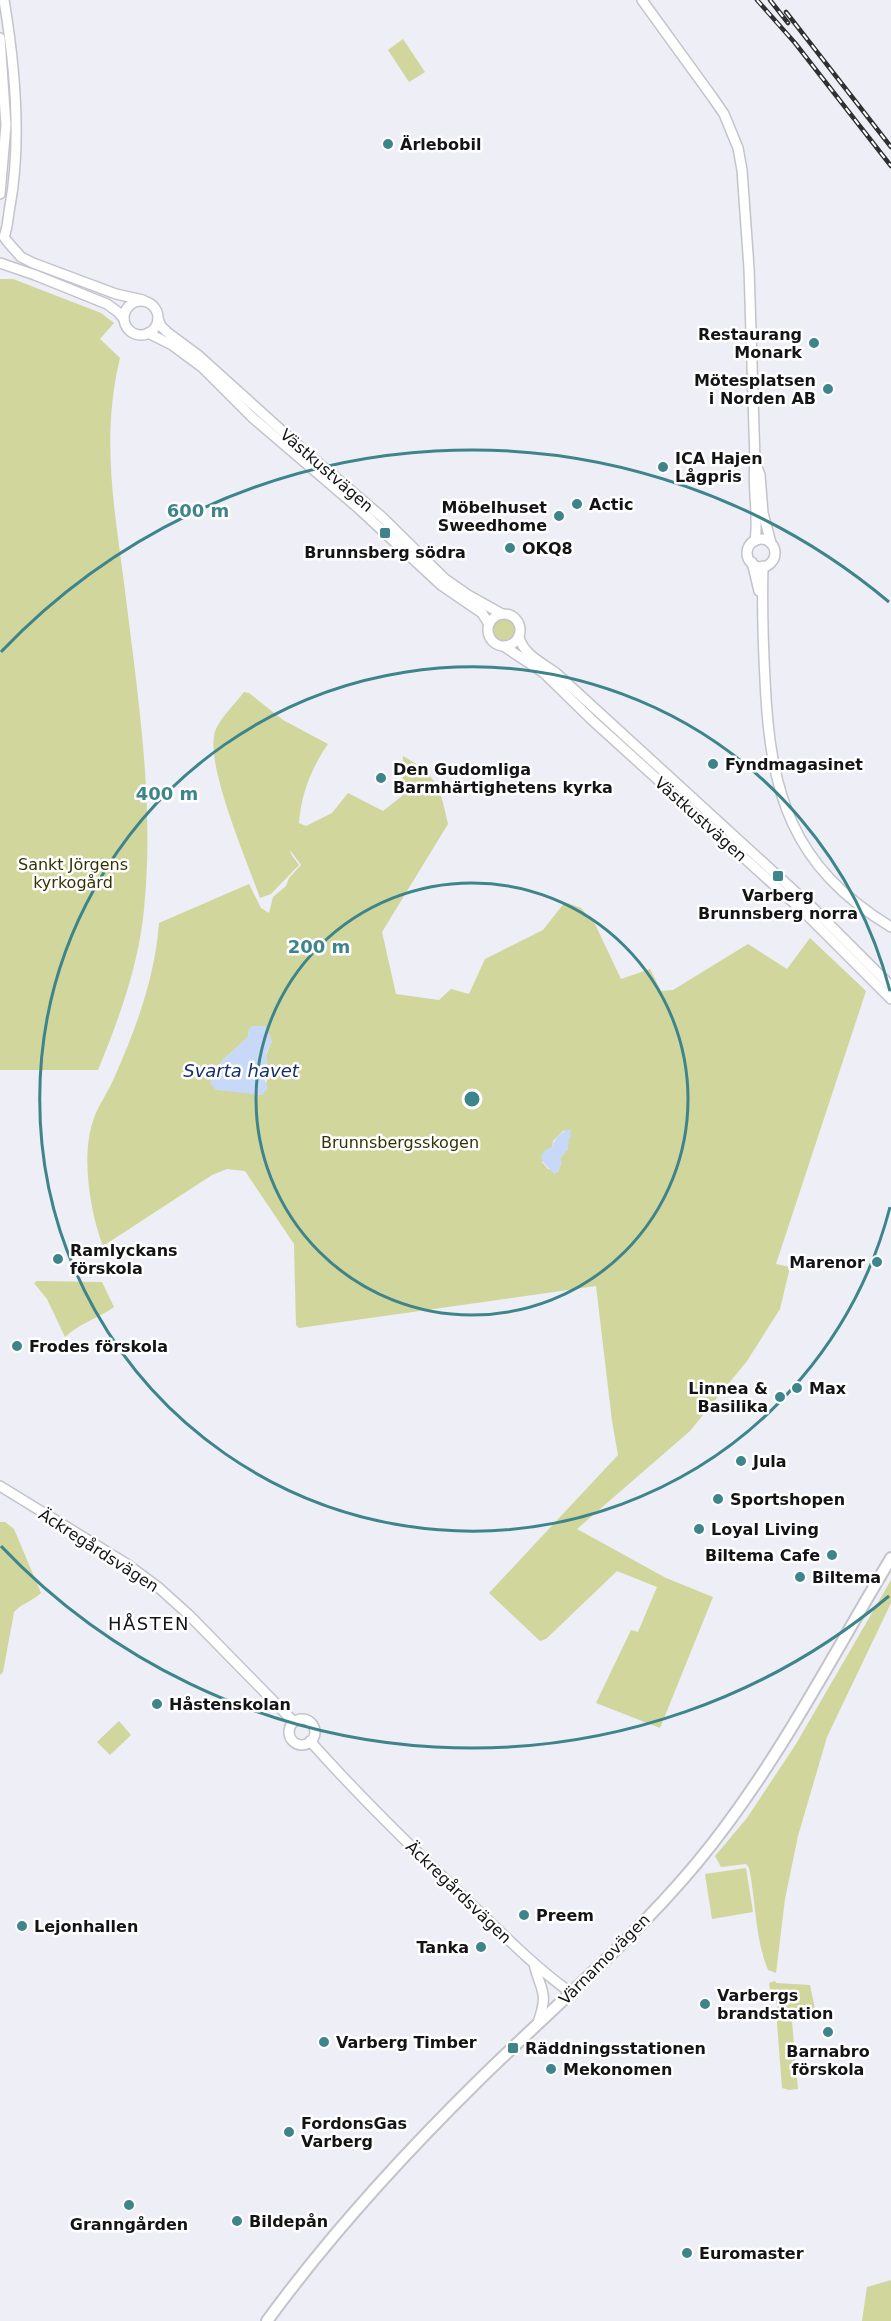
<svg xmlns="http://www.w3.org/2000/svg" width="891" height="2321" font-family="'DejaVu Sans',sans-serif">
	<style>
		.green { fill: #d1d69c; fill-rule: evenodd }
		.water { fill: #c7d8f9 }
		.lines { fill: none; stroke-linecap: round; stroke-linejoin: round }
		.tertiary-casing { stroke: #c3c3cc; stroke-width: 12 }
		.secondary-casing { stroke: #c3c3cc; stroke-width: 14 }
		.tertiary { stroke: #fff; stroke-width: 9 }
		.secondary { stroke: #fff; stroke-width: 10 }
		.rail-casing { stroke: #303033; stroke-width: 4.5 }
		.rail { stroke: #fff; stroke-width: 2; stroke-dasharray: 7; stroke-linecap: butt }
		.ring { fill: none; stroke: #3d858b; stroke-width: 3 }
		.poi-dot { fill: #3d858b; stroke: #fff; stroke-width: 2 }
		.labels { text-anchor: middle; stroke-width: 5; stroke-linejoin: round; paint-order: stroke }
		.poi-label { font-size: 16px; font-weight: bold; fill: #141417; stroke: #fff; text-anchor: start }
		.street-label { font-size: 16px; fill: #141417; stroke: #fff }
		.park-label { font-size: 16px; fill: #323302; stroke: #fff }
		.water-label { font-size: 18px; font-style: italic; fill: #162f6c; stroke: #fff }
		.neighbourhood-label { font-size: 18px; letter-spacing: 1.5px; fill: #141417; stroke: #fff }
		.centre { fill: #3d858b; stroke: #fff; stroke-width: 3 }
		.ring-label { font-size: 18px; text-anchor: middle; font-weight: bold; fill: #3d858b; stroke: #fff; stroke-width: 5; stroke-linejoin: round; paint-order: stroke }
	</style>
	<rect width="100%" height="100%" fill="#edeef6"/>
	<g class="green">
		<polygon points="403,39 425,72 409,82 388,50"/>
		<path d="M 0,279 L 13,279 L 101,313 L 114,323 L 100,339 L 120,358 C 101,437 114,505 124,583 C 137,690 155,801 144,909 C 139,964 119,1019 98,1070 L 0,1070 Z"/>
		<circle cx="504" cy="630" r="13"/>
		<path d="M 244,692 L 249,693 L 283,720 L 328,744 C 312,767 301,794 299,823 L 306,826 L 332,813 L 348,793 L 383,811 L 402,796 L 403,756 C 438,776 440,788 448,824 L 382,932 L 396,994 L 439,1000 L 451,989 L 469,994 L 485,959 L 543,930 L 565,902 L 581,908 L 595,924 L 621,979 L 650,969 L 661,991 L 673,990 L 748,944 L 787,969 L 810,938 L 866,991 L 776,1264 L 790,1267 L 780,1309 L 747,1361 L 690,1431 L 577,1529 L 666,1578 L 713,1597 L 660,1728 L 596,1703 L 631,1630 L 638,1632 L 657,1587 L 617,1571 L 546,1639 L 540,1641 L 489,1593 L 618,1455 L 612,1421 L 596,1286 L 299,1328 L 296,1325 L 294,1244 L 245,1171 L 227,1169 L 212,1175 L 103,1246 C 90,1212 81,1157 93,1121 C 98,1105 109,1091 115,1076 C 137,1026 155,977 159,923 L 249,884 L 261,908 L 269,913 L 273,897 L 286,886 L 289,878 L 301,865 L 290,850 L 291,854 L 299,865 L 271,894 L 260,898 C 249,865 202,759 216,729 C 222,716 235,704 244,692 ZM 265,1026 L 272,1041 C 266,1054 260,1068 267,1081 L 262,1095 L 244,1092 L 210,1076 L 224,1059 L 248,1037 L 249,1029 ZM 564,1130 L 568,1149 L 561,1157 L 561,1164 L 558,1172 L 548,1169 L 542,1162 L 552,1147 L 553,1141 Z"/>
		<path d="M 37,1281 L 102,1282 L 114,1307 C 97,1319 80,1323 65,1337 L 47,1299 L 34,1283 Z"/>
		<path d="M 0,1522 L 5,1522 L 14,1529 L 41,1593 C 33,1601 22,1603 14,1612 L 3,1672 L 0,1675 Z"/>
		<path d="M 891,1580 L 891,1603 L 827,1737 L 798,1836 L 785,1899 L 776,1973 L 768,1970 C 755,1939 756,1901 749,1868 L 746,1864 L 721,1867 L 715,1856 L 747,1818 L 796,1744 Z"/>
		<polygon points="119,1721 131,1735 110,1755 97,1742"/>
		<polygon points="746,1868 753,1912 712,1919 705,1874"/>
		<polygon points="775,1981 776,1983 810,1985 815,2009 791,2011 798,2089 789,2090 782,2088 776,2010 778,2006 771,1995 769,1983"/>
		<polygon points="891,2280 891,2321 862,2321 867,2287"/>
	</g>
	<g class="water">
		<polygon points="252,1026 265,1026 272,1041 266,1053 268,1066 262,1073 268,1088 262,1095 216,1090 211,1084 210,1076 224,1059 248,1037 249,1029"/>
		<path d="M 570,1129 L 571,1137 L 569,1139 L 568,1149 L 561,1157 L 561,1164 L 558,1172 L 554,1174 L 543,1162 L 541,1156 L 545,1150 L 552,1147 C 553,1140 563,1130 570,1129 Z"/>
	</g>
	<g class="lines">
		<defs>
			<g id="tertiary">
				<path d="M 4,0 C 15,66 22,140 10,206 C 8,216 8,227 4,237"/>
				<path d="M 642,0 L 713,98 L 724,114 L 738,148 L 742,170 L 749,268 L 755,461 C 752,488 759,514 755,541"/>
				<polyline points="0,38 6,125 0,194"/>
				<polyline points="6,240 21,257 33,263 116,294 143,300"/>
				<polyline points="0,263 35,275 107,304 118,312 124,319"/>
				<circle cx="141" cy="318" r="17"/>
				<polyline points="158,319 161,326 167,332 198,355 301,448 382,517 445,579 468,595 502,614"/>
				<polyline points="148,333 172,345 203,368 253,418 357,507 441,585 482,613 489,624"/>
				<polyline points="756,464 760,475 763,513 771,543"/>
				<circle cx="761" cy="553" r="14"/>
				<polyline points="752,562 759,591"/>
				<path d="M 763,566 C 762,604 763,642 765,680 C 770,793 791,866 891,927"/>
				<circle cx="504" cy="630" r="16"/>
				<path d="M 519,637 C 524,655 541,662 556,673 L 814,909 L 891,986"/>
				<polyline points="505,647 544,673 592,720 805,913 891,999"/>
				<polyline points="0,1486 127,1564 158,1587 189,1615 294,1722"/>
				<circle cx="302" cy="1732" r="13"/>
				<path d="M 310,1741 C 359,1796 411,1847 465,1898 C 499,1930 532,1965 570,1992"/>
				<path d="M 534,1964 C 541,1993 549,1990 538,2023"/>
			</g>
			<path id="secondary" d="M 267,2321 C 329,2236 402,2156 477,2082 C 550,2010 630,1943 696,1864 C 774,1770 828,1663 891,1558"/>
		</defs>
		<use href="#tertiary" class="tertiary-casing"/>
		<use href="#secondary" class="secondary-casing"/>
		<use href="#tertiary" class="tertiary"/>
		<use href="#secondary" class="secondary"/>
		<defs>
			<g id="rail">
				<polyline points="757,0 795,43 891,166"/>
				<polyline points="770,0 788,23"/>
				<polyline points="786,12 891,147"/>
			</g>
		</defs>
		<use href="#rail" class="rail-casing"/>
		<use href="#rail" class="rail"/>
	</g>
	<g class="ring">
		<circle cx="472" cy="1099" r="216"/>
		<path d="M890 1207A432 432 0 1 1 890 991"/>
		<path d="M889 1596A649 649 0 0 1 1 1546M1 652A649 649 0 0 1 889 602"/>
	</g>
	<g class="poi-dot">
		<circle cx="388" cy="144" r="6"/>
		<circle cx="814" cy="343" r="6"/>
		<circle cx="828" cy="389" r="6"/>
		<circle cx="663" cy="467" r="6"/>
		<circle cx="577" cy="504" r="6"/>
		<circle cx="559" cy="516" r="6"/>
		<rect x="379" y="527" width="12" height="12" rx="3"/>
		<circle cx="510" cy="548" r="6"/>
		<circle cx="713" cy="764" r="6"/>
		<circle cx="381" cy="778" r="6"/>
		<rect x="772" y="870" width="12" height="12" rx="3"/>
		<circle cx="58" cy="1259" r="6"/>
		<circle cx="877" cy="1262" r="6"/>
		<circle cx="17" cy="1346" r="6"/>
		<circle cx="797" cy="1388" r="6"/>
		<circle cx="780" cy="1397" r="6"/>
		<circle cx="741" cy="1461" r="6"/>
		<circle cx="718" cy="1499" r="6"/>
		<circle cx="699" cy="1529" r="6"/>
		<circle cx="832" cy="1555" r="6"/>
		<circle cx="800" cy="1577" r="6"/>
		<circle cx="157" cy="1704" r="6"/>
		<circle cx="524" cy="1915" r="6"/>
		<circle cx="22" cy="1926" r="6"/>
		<circle cx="481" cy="1947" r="6"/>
		<circle cx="705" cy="2004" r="6"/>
		<circle cx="828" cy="2032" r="6"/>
		<circle cx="324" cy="2042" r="6"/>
		<rect x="507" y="2042" width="12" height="12" rx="3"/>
		<circle cx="551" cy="2069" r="6"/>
		<circle cx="289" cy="2132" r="6"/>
		<circle cx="129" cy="2205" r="6"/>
		<circle cx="237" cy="2221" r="6"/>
		<circle cx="687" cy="2253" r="6"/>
	</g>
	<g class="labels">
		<g class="poi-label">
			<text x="400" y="150">Ärlebobil</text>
			<text x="802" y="340" text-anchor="end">Restaurang<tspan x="802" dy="18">Monark</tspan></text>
			<text x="816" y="386" text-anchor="end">Mötesplatsen<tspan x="816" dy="18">i Norden AB</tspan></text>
			<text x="675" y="464">ICA Hajen<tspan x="675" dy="18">Lågpris</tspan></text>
			<text x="589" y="510">Actic</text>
			<text x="547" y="513" text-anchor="end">Möbelhuset<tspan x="547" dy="18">Sweedhome</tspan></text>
			<text x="522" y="554">OKQ8</text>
			<text x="385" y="558" text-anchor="middle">Brunnsberg södra</text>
			<text x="725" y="770">Fyndmagasinet</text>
			<text x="393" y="775">Den Gudomliga<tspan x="393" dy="18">Barmhärtighetens kyrka</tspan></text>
			<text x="778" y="901" text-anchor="middle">Varberg<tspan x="778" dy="18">Brunnsberg norra</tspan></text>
			<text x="70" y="1256">Ramlyckans<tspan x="70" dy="18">förskola</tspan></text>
			<text x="865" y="1268" text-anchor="end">Marenor</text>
			<text x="29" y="1352">Frodes förskola</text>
			<text x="768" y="1394" text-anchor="end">Linnea &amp;<tspan x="768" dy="18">Basilika</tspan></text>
			<text x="809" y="1394">Max</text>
			<text x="753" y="1467">Jula</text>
			<text x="730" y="1505">Sportshopen</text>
			<text x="711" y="1535">Loyal Living</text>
			<text x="820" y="1561" text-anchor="end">Biltema Cafe</text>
			<text x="812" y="1583">Biltema</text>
			<text x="169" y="1710">Håstenskolan</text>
			<text x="536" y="1921">Preem</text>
			<text x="34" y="1932">Lejonhallen</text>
			<text x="469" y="1953" text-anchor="end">Tanka</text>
			<text x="717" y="2001">Varbergs<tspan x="717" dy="18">brandstation</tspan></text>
			<text x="336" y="2048">Varberg Timber</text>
			<text x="525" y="2054">Räddningsstationen</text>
			<text x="828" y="2057" text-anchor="middle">Barnabro<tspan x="828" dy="18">förskola</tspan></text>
			<text x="563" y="2075">Mekonomen</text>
			<text x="301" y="2129">FordonsGas<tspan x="301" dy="18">Varberg</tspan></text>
			<text x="249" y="2227">Bildepån</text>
			<text x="129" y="2230" text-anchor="middle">Granngården</text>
			<text x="699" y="2259">Euromaster</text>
		</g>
		<g class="street-label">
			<text transform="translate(327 470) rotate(41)" y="6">Västkustvägen</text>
			<text transform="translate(701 819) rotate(42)" y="6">Västkustvägen</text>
			<text transform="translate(99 1550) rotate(33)" y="6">Äckregårdsvägen</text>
			<text transform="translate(459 1892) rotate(44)" y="6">Äckregårdsvägen</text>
			<text transform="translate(604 1959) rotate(-45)" y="6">Värnamovägen</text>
		</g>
		<g class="park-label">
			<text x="73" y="870">Sankt Jörgens<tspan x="73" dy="18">kyrkogård</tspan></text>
			<text x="400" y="1148">Brunnsbergsskogen</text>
		</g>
		<g class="water-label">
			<text x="241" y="1077">Svarta havet</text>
		</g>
		<g class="neighbourhood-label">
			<text x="149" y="1630">HÅSTEN</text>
		</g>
	</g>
	<circle cx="472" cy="1099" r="9" class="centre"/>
	<g class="ring-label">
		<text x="198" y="517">600 m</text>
		<text x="167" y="800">400 m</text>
		<text x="319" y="953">200 m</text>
	</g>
</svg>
